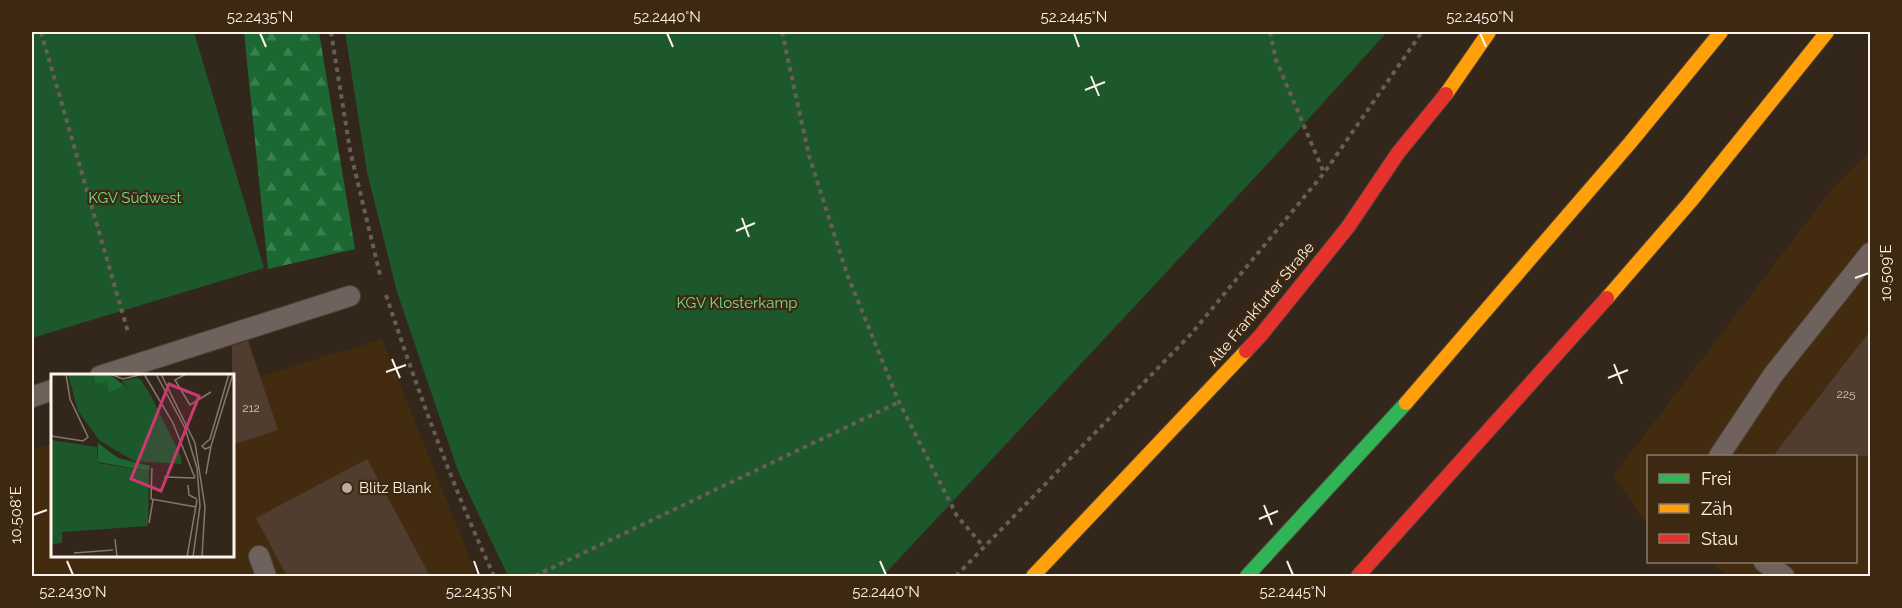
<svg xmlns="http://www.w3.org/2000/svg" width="1902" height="608" font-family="Raleway,sans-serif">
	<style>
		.built { fill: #432b10 }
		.forest { fill: url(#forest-firs) }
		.green { fill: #1d572c }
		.building { fill: #513d30 }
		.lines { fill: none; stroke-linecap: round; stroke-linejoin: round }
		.lane-casing { stroke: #4e4439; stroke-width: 22 }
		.fast-casing { stroke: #4e4439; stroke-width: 16 }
		.slow-casing { stroke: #4e4439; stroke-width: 16 }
		.jam-casing { stroke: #4e4439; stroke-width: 16 }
		.path { stroke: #695e56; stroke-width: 4; stroke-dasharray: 4.5 4.5; stroke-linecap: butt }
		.lane { stroke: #6f625c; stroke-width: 20 }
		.fast { stroke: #30b455; stroke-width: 14 }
		.slow { stroke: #ff9f0a; stroke-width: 14 }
		.jam { stroke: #e5322d; stroke-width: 14 }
		.ticks { fill: none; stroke: #fef3e8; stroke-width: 2 }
		.poi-dot { fill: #b7aca0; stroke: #3d2811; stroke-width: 2 }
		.labels { text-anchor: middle; stroke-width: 4.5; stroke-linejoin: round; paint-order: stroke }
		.number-label { font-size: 12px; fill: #d3c6ba }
		.park-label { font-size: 15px; fill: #74e18f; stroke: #3d2811 }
		.street-label { font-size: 15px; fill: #fef3e8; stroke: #3d2811 }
		.poi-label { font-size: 15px; fill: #fef3e8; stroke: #3d2811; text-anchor: start }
		.inset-road { fill: none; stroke: #84796d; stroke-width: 1.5 }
		.view { fill: #cb3970; fill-opacity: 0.15; stroke: #cb3970; stroke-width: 3 }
		.inset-edge { fill: none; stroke: #fef3e8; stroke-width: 3 }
		.neatline { fill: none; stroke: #fef3e8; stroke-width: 2 }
		.ticks-label { font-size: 15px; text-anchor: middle; fill: #fef3e8 }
	</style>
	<defs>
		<pattern id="forest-firs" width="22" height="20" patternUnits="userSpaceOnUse" patternTransform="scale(1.5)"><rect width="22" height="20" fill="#1b6833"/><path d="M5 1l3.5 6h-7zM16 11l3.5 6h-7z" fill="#3d7e51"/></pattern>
	</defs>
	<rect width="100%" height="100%" fill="#33271b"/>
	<g class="built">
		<polygon points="1870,151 1870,576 1729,576 1707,562 1856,562 1856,456 1648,456 1648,521 1642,517 1613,476 1828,194"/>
		<polygon points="382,339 477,576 32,576 32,450 52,443 52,556 232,556 233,385"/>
	</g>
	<polygon class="forest" points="244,32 319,32 355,249 268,269"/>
	<g class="green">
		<polygon points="32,32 194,32 264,268 32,338"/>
		<polygon points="345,32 1387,32 1285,145 883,576 508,576 458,471 397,292 367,172"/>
	</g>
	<g class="building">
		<polygon points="1870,331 1870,456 1773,456"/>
		<polygon points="248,341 278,430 232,445 232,346"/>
		<polygon points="367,459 430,576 287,576 256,518"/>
	</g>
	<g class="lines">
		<defs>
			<g id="lane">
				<polyline points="100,376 350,296"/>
				<polyline points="32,397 52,390"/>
				<polyline points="1719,456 1773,375 1870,253"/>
				<polyline points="259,556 266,576"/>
				<polyline points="1764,562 1784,576"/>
			</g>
			<polyline id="fast" points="1247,576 1406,403"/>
			<g id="slow">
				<polyline points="1446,94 1489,32"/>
				<polyline points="1607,298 1691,201 1827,32"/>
				<polyline points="1406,403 1630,143 1721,32"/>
				<polyline points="1033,576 1246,351"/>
			</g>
			<g id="jam">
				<polyline points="1246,351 1261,335 1348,227 1398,153 1446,94"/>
				<polyline points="1358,576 1607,298"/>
			</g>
		</defs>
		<use href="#lane" class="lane-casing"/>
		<use href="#fast" class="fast-casing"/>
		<use href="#slow" class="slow-casing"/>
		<use href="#jam" class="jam-casing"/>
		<g class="path">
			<polyline points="41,32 128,332"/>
			<polyline points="331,32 350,150 381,279"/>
			<polyline points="782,32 809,156 847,274 899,402 957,516 984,547"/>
			<polyline points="1270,32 1276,60 1324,173"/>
			<path d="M 386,295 C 418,391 452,485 494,576"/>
			<polyline points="535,576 899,402"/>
			<polyline points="956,576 1192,333 1324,173 1422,32"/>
		</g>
		<use href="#lane" class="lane"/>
		<use href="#fast" class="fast"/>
		<use href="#slow" class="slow"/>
		<use href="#jam" class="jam"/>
	</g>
	<path class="ticks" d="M 260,33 L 266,47M 667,33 L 673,47M 1074,33 L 1079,47M 1480,33 L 1486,47M 1091,76 L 1099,96M 1085,90 L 1105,82M 742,218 L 749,237M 736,231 L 755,223M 1855,278 L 1869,273M 392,359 L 400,378M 1614,364 L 1622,384M 386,372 L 406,365M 1608,378 L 1628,370M 1264,505 L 1272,525M 33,515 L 47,510M 1259,519 L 1278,511M 67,561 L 73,575M 474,561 L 479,575M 880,561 L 886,575M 1287,561 L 1293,575"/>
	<circle class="poi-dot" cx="347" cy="488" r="6"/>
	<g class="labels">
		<g class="number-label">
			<text x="1846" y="398">225</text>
			<text x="251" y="412">212</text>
		</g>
		<g class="park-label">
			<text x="135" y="203">KGV Südwest</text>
			<text x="737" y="308">KGV Klosterkamp</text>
		</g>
		<g class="street-label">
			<text transform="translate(1261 304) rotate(-50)" y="5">Alte Frankfurter Straße</text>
		</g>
		<g class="poi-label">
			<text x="359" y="493">Blitz Blank</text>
		</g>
	</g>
	<g transform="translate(51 374)">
		<rect width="183" height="183" fill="#33271b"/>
		<path d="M 86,4 L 90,6 L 100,22 L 82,24 L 71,7 Z" fill="#1d572c"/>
		<path d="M 42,0 L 58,0 L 74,12 L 58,19 L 44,10 ZM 47,69 L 67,84 L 99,92 L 98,97 L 47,88 Z" fill="#1b6833"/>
		<path d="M 17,0 L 42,0 L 44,10 L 55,8 L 58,19 L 74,12 L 82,24 L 100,22 L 129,80 L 131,90 L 83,87 L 49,67 L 27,37 ZM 0,66 L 46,73 L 47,89 L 98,97 L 97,152 L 11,158 L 11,169 L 0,170 Z" fill="#1d572c"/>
		<path class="inset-road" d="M 59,0 L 72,5 L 92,0M 93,0 L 122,49 L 144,104M 105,0 L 134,54 L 146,94 L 149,132 L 142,183M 110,0 L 144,69 L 154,133M 135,0 L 124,6 L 139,31 L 160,18M 0,62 L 32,67 L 37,63 L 19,25 L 15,0M 160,72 L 182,0M 159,73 L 154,75 L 151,72 L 159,65 L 178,0M 101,94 L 100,125 L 145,133M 155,100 L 160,72M 113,103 L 144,104M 137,111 L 138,121 L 146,125M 98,149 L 102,126M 64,165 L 66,183M 23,179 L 62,176M 136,183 L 146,126M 151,183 L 154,132"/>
		<path class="view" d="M 118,10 L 148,22 L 110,117 L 80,105 Z"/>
		<rect width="183" height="183" class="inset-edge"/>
	</g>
	<rect width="1902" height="608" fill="none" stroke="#3d2811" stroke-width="66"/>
	<rect x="1647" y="455" width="210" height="108" fill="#3d2811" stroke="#8a7967" stroke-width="1.5"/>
	<rect x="1659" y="474" width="30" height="9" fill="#30b455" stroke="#8a7967" stroke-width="1.5"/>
	<text x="1701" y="485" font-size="18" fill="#fef3e8">Frei</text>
	<rect x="1659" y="504" width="30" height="9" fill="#ff9f0a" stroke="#8a7967" stroke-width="1.5"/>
	<text x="1701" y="515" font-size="18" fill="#fef3e8">Zäh</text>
	<rect x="1659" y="534" width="30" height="9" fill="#e5322d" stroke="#8a7967" stroke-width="1.5"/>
	<text x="1701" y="545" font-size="18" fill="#fef3e8">Stau</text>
	<rect x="33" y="33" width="1836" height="542" class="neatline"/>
	<g class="ticks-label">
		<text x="260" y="22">52.2435°N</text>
		<text x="667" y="22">52.2440°N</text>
		<text x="1074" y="22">52.2445°N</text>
		<text x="1480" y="22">52.2450°N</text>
		<text transform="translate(1886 273) rotate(-90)" y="5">10.509°E</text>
		<text transform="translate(16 515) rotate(-90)" y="5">10.508°E</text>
		<text x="73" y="597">52.2430°N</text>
		<text x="479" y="597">52.2435°N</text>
		<text x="886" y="597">52.2440°N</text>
		<text x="1293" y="597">52.2445°N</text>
	</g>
</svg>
